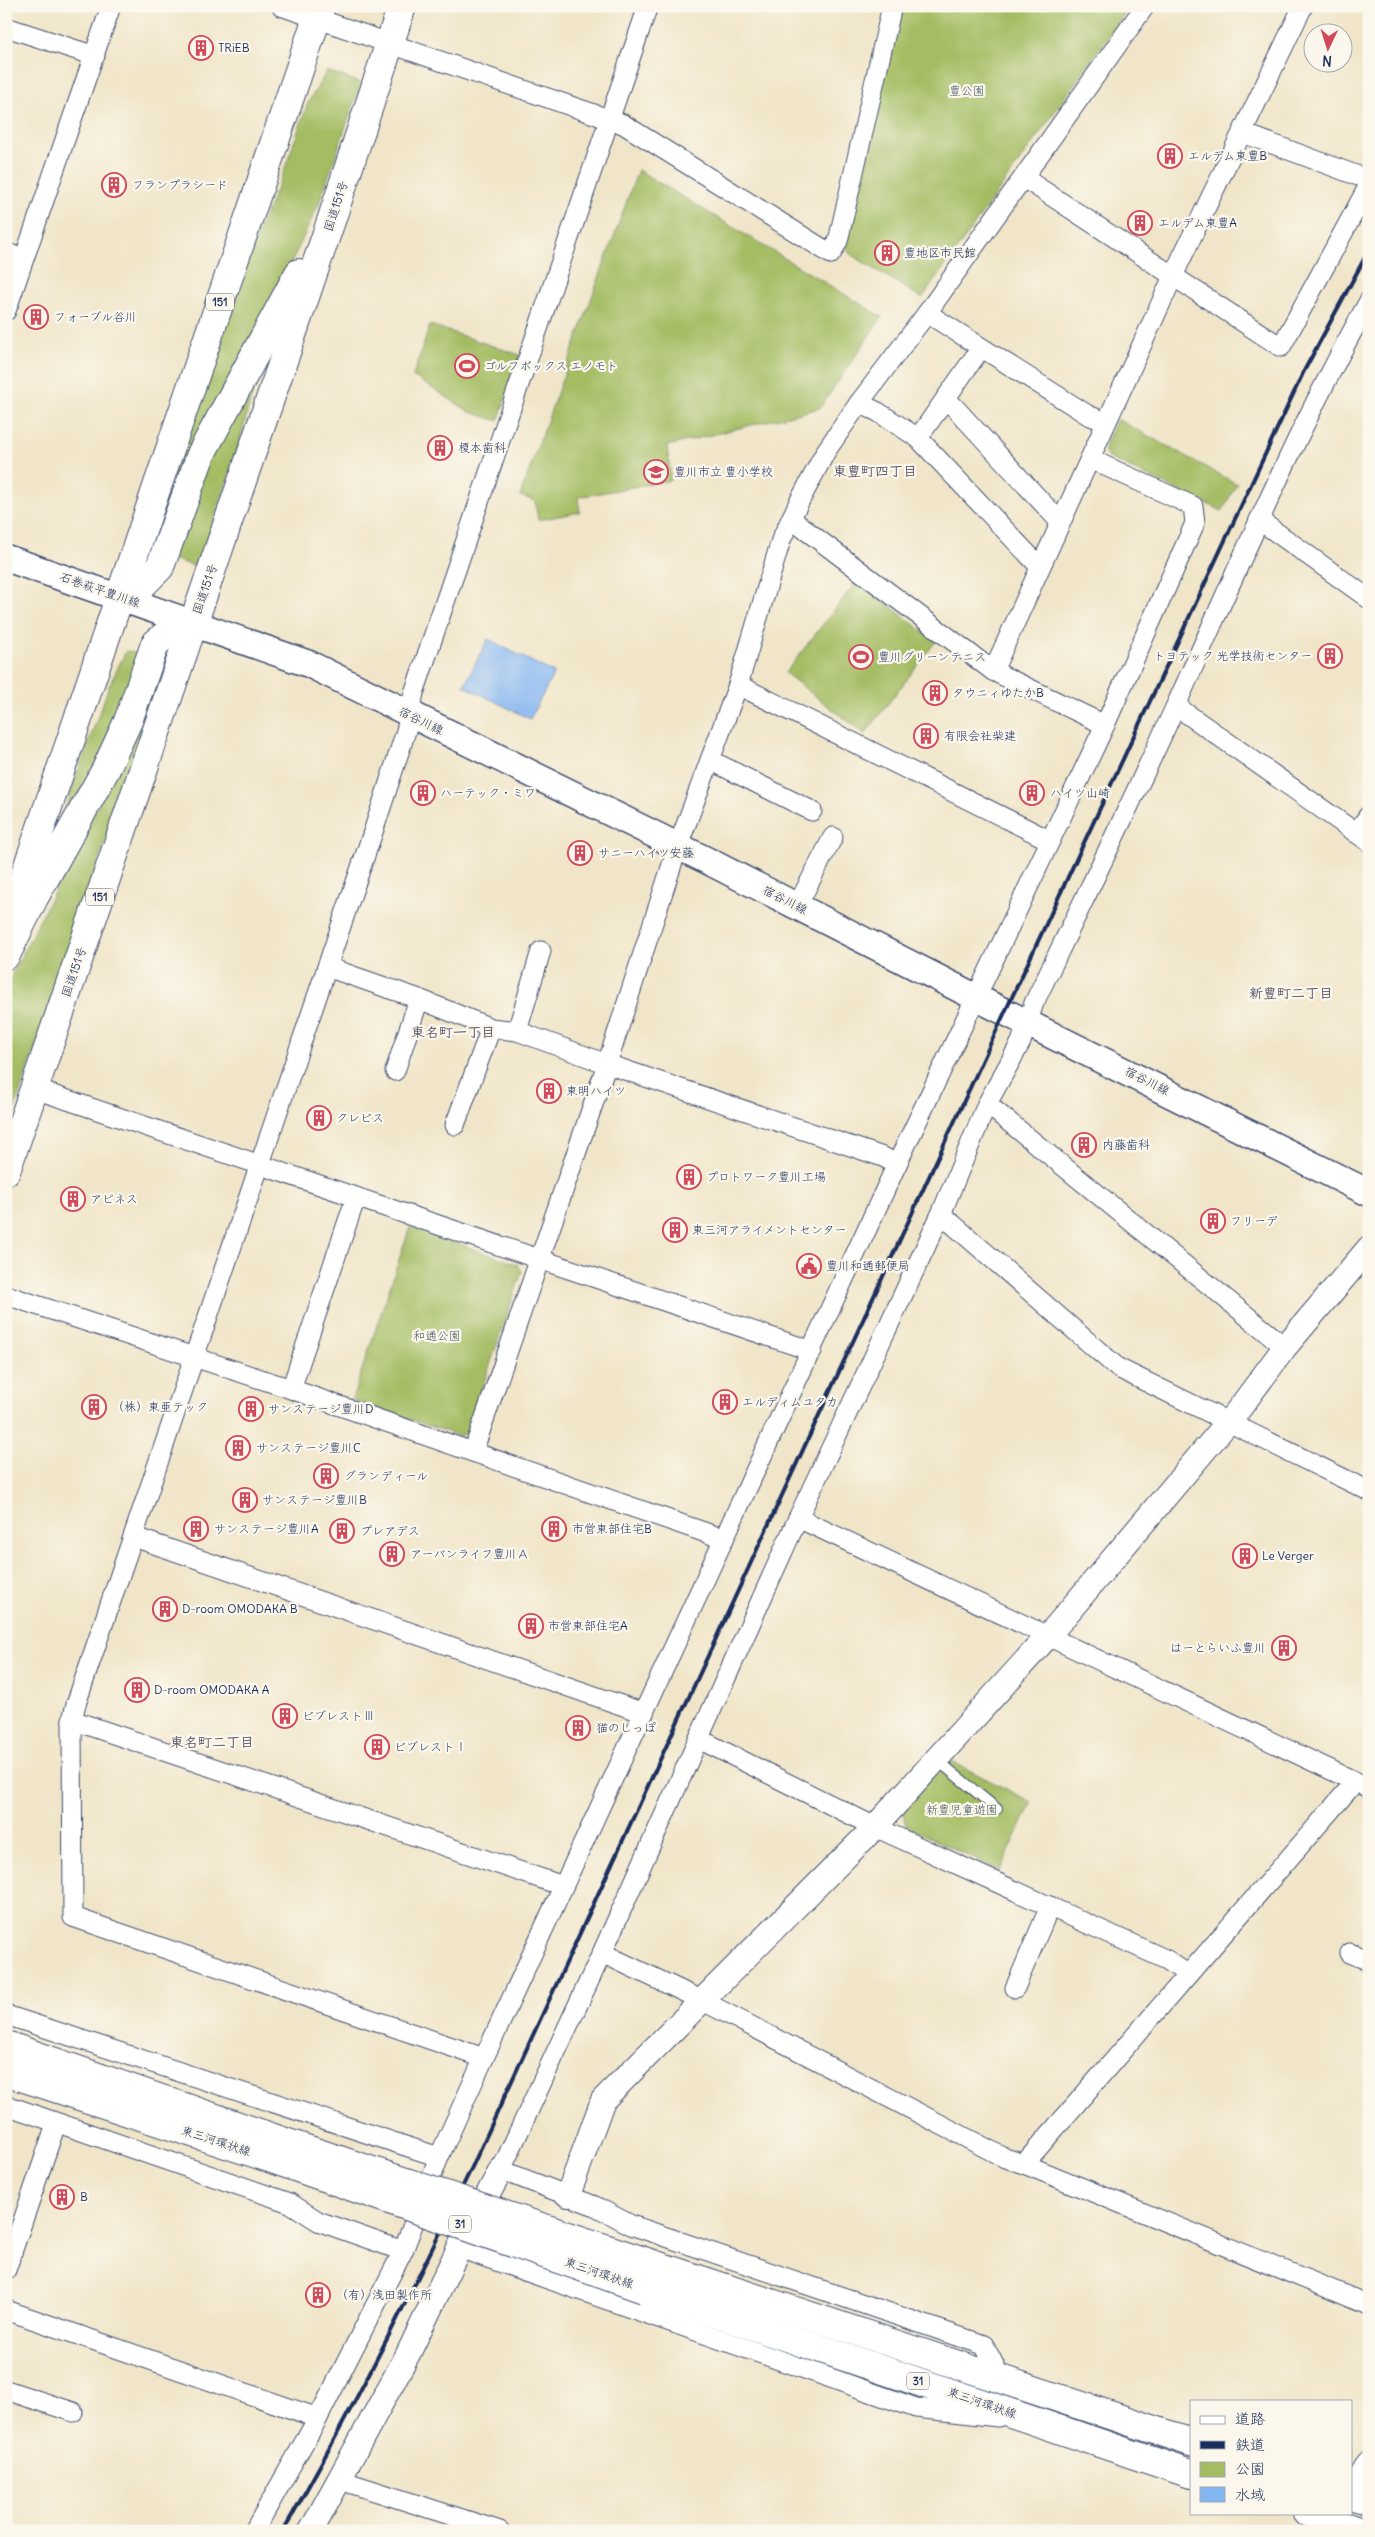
<svg xmlns="http://www.w3.org/2000/svg" width="1375" height="2537" font-family="Delius,'Klee One',sans-serif">
	<style>
		.green { fill: #a4bd63; stroke: #607660 }
		.water { fill: #84b6f1; stroke: #5072a8 }
		.lines { fill: none; stroke-linecap: round; stroke-linejoin: round }
		.service-casing { stroke: #3b4a6e; stroke-width: 12 }
		.minor-casing { stroke: #3b4a6e; stroke-width: 21 }
		.tertiary-casing { stroke: #3b4a6e; stroke-width: 26 }
		.secondary-casing { stroke: #3b4a6e; stroke-width: 29 }
		.primary-casing { stroke: #3b4a6e; stroke-width: 30 }
		.trunk-casing { stroke: #3b4a6e; stroke-width: 30 }
		.service { stroke: #fff; stroke-width: 10 }
		.minor { stroke: #fff; stroke-width: 19 }
		.tertiary { stroke: #fff; stroke-width: 24 }
		.secondary { stroke: #fff; stroke-width: 26 }
		.primary { stroke: #fff; stroke-width: 28 }
		.trunk { stroke: #fff; stroke-width: 28 }
		.rail { stroke: #1b2f5e; stroke-width: 4 }
		.primary-bridge-casing { stroke: #3b4a6e; stroke-width: 30; stroke-linecap: butt }
		.primary-bridge { stroke: #fff; stroke-width: 28 }
		.labels { text-anchor: middle; stroke-width: 4.5; stroke-linejoin: round; paint-order: stroke }
		.shield { fill: #fbf7ec; stroke: #5e6b89; stroke-width: 1 }
		.shield-label { font-size: 11px; font-weight: bold; fill: #1b2f5e }
		.poi-label { font-size: 12px; fill: #1b2f5e; stroke: #fbf7ec; text-anchor: start }
		.park-label { font-size: 12px; fill: #445a60; stroke: #fbf7ec }
		.street-label { font-size: 12px; fill: #1b2f5e; stroke: #fbf7ec }
		.neighbourhood-label { font-size: 14px; font-weight: bold; fill: #5a5669; stroke: #fbf7ec }
	</style>
	<rect width="100%" height="100%" fill="#fbf7ec"/>
	<filter id="ink" filterUnits="userSpaceOnUse"><feTurbulence type="fractalNoise" baseFrequency=".02" numOctaves="2"/><feDisplacementMap in="SourceGraphic" scale="10" xChannelSelector="R" yChannelSelector="G"/><feConvolveMatrix kernelMatrix="1 2 1 2 8 2 1 2 1" color-interpolation-filters="sRGB"/></filter>
	<filter id="wash" filterUnits="userSpaceOnUse"><feTurbulence type="fractalNoise" baseFrequency=".0096" numOctaves="4" result="noise"/><feDisplacementMap in="SourceGraphic" scale="20" xChannelSelector="R" yChannelSelector="G"/><feGaussianBlur stdDeviation="1.12" result="paint"/><feColorMatrix in="noise" values="0 0 0 0 0 0 0 0 0 0 0 0 0 0 0 0 0 1.4 0 .05"/><feComposite in="paint" operator="in"/></filter>
	<g filter="url(#wash)">
		<rect width="100%" height="100%" fill="#f0e5c8"/>
		<g class="green">
			<polygon points="900,6 1130,6 922,298 850,254 845,244"/>
			<polygon points="327,71 361,83 318,206 154,552 148,551 258,231 283,174 308,103"/>
			<polygon points="638,170 882,317 820,408 667,446 671,480 578,497 580,512 538,520 535,501 520,496"/>
			<polygon points="430,325 520,355 498,421 470,412 413,376"/>
			<polygon points="257,375 237,452 198,567 169,558 208,456"/>
			<polygon points="1117,419 1237,484 1222,511 1107,457 1104,448"/>
			<polygon points="857,581 936,641 865,734 785,673"/>
			<polygon points="126,651 143,655 118,729 54,838 109,686"/>
			<polygon points="159,660 166,662 6,1134 6,986 126,751"/>
			<polygon points="410,1227 517,1264 522,1271 467,1432 460,1436 352,1400"/>
			<polygon points="947,1759 1032,1802 1000,1871 906,1826 902,1809"/>
		</g>
		<polygon class="water" points="488,639 554,673 530,719 464,686"/>
	</g>
	<g filter="url(#ink)">
		<g class="lines">
			<defs>
				<polyline id="service" points="936,1759 997,1809"/>
				<g id="minor">
					<polyline points="281,6 623,124 831,254 838,241 892,6"/>
					<polyline points="6,27 95,56"/>
					<polyline points="1243,133 1369,180"/>
					<polyline points="1024,178 1281,347 1369,185"/>
					<polyline points="6,252 23,260"/>
					<polyline points="6,311 111,6"/>
					<polyline points="927,313 1088,415 1106,422"/>
					<polyline points="946,398 1060,522"/>
					<polyline points="859,403 878,412 918,438 1040,567"/>
					<polyline points="918,438 981,348"/>
					<polyline points="791,519 993,671 1105,725"/>
					<polyline points="1259,520 1369,599"/>
					<polyline points="993,671 1181,259 1303,6"/>
					<polyline points="738,685 1049,840"/>
					<polyline points="1176,706 1369,842"/>
					<polyline points="710,760 812,811"/>
					<polyline points="1356,833 1369,815"/>
					<polyline points="797,906 833,837"/>
					<polyline points="327,967 419,999 491,1028 517,1031 607,1064 883,1157 897,1164"/>
					<polyline points="517,1031 541,951"/>
					<polyline points="395,1071 419,999"/>
					<polyline points="35,1089 812,1351"/>
					<polyline points="987,1104 1285,1347"/>
					<polyline points="455,1125 491,1028"/>
					<polyline points="941,1214 1118,1368 1369,1491"/>
					<polyline points="6,1295 291,1389 724,1539"/>
					<polyline points="291,1389 356,1197"/>
					<polyline points="473,1452 607,1064 678,846 738,685 781,540 798,504 826,451 859,403 927,313 1145,6"/>
					<polyline points="798,1518 1369,1788"/>
					<polyline points="134,1537 644,1713"/>
					<polyline points="72,1720 563,1886"/>
					<polyline points="699,1739 875,1827 1167,1960 1187,1974"/>
					<polyline points="602,1953 703,2001 1005,2158 1024,2164 1369,2305"/>
					<polyline points="1350,1953 1369,1961"/>
					<polyline points="1015,1988 1050,1906"/>
					<polyline points="6,2015 439,2157"/>
					<polyline points="484,2058 73,1917 72,1720 76,1704 373,832 406,731 414,693 648,6"/>
					<polyline points="6,2105 290,2203 318,2221 403,2251"/>
					<polyline points="1024,2164 1355,1782"/>
					<polyline points="459,2248 916,2408 998,2417"/>
					<polyline points="6,2270 56,2124"/>
					<polyline points="6,2310 318,2418"/>
					<path d="M 1002,2380 L 984,2345 L 631,2225 L 595,2206 L 501,2170 L 602,1953 L 798,1518 L 941,1214 L 987,1104 L 1021,1042 L 1034,1003 C 1082,904 1131,804 1177,703 C 1238,568 1296,431 1369,301"/>
					<polyline points="6,2390 73,2412"/>
					<polyline points="340,2480 500,2531"/>
					<polyline points="254,2531 318,2418 403,2251 439,2157 484,2058 897,1164 1105,725 1195,523 1193,506 1090,459"/>
				</g>
				<g id="tertiary">
					<polyline points="568,2195 603,2100 875,1827 1048,1636 1239,1409 1285,1347 1369,1248"/>
					<polyline points="1351,2494 1369,2464"/>
					<polyline points="311,2531 408,2354 459,2248 501,2170"/>
				</g>
				<polyline id="secondary" points="6,558 309,664 706,860 987,1003 1369,1193"/>
				<g id="primary">
					<polyline points="6,2045 282,2141"/>
					<polyline points="6,2072 275,2160"/>
					<polyline points="653,2264 1191,2442"/>
					<polyline points="644,2289 1191,2474"/>
					<polyline points="1351,2495 1369,2501"/>
					<polyline points="1307,2513 1358,2531"/>
				</g>
				<g id="trunk">
					<polyline points="119,597 143,584 160,567 201,454 299,273"/>
					<polyline points="6,930 321,6"/>
					<polyline points="6,955 34,898 106,769 128,721 155,644 171,630 194,622"/>
					<polyline points="6,1171 331,221 402,6"/>
				</g>
			</defs>
			<use href="#service" class="service-casing"/>
			<use href="#minor" class="minor-casing"/>
			<use href="#tertiary" class="tertiary-casing"/>
			<use href="#secondary" class="secondary-casing"/>
			<use href="#primary" class="primary-casing"/>
			<use href="#trunk" class="trunk-casing"/>
			<use href="#service" class="service"/>
			<use href="#minor" class="minor"/>
			<use href="#tertiary" class="tertiary"/>
			<use href="#secondary" class="secondary"/>
			<use href="#primary" class="primary"/>
			<use href="#trunk" class="trunk"/>
			<path class="rail" d="M 283,2531 C 352,2412 413,2289 473,2165 L 1005,1012 L 1304,371 L 1369,250"/>
			<defs>
				<g id="primary-bridge">
					<polyline points="282,2141 653,2264"/>
					<polyline points="275,2160 644,2289"/>
				</g>
			</defs>
			<use href="#primary-bridge" class="primary-bridge-casing"/>
			<use href="#primary-bridge" class="primary-bridge"/>
		</g>
	</g>
	<defs>
		<symbol id="building-ring" viewBox="-11 -11 22 22"><circle r="9.5" fill="#fbf7ec" stroke="#d1495b" stroke-width="1.5"/><path d="M-4-6H4V6H1V3H-1V6H-4ZM-2.5-4.3h1.7v1.8h-1.7ZM.8-4.3h1.7v1.8H.8ZM-2.5-1h1.7V.8h-1.7ZM.8-1h1.7V.8H.8Z" fill="#d1495b"/></symbol>
		<symbol id="stadium-ring" viewBox="-11 -11 22 22"><circle r="9.5" fill="#fbf7ec" stroke="#d1495b" stroke-width="1.5"/><path d="M0-5a6.5 5 0 1 0 0 10a6.5 5 0 1 0 0-10ZM-3.5-1.8h7v3.6h-7Z" fill="#d1495b"/></symbol>
		<symbol id="school-ring" viewBox="-11 -11 22 22"><circle r="9.5" fill="#fbf7ec" stroke="#d1495b" stroke-width="1.5"/><path d="M0-5L7-2L0 1L-7-2ZM-4 1L0 2.5L4 1V4Q0 6-4 4Z" fill="#d1495b"/></symbol>
		<symbol id="civic-ring" viewBox="-11 -11 22 22"><circle r="9.5" fill="#fbf7ec" stroke="#d1495b" stroke-width="1.5"/><path d="M-.6-6.5H3V-4.5H.6V-3L4-1V1h2V6H-6V1h2V-1L-.6-3ZM-1.2 2.5V6h2.4V2.5Z" fill="#d1495b"/></symbol>
	</defs>
	<g fill-rule="evenodd">
		<use href="#building-ring" x="187" y="34" width="28" height="28"/>
		<use href="#building-ring" x="1156" y="142" width="28" height="28"/>
		<use href="#building-ring" x="100" y="171" width="28" height="28"/>
		<use href="#building-ring" x="1126" y="209" width="28" height="28"/>
		<use href="#building-ring" x="873" y="239" width="28" height="28"/>
		<use href="#building-ring" x="22" y="303" width="28" height="28"/>
		<use href="#stadium-ring" x="453" y="352" width="28" height="28"/>
		<use href="#building-ring" x="426" y="434" width="28" height="28"/>
		<use href="#school-ring" x="642" y="458" width="28" height="28"/>
		<use href="#building-ring" x="1316" y="642" width="28" height="28"/>
		<use href="#stadium-ring" x="847" y="643" width="28" height="28"/>
		<use href="#building-ring" x="921" y="679" width="28" height="28"/>
		<use href="#building-ring" x="912" y="722" width="28" height="28"/>
		<use href="#building-ring" x="409" y="779" width="28" height="28"/>
		<use href="#building-ring" x="1018" y="779" width="28" height="28"/>
		<use href="#building-ring" x="566" y="839" width="28" height="28"/>
		<use href="#building-ring" x="535" y="1077" width="28" height="28"/>
		<use href="#building-ring" x="305" y="1104" width="28" height="28"/>
		<use href="#building-ring" x="1070" y="1131" width="28" height="28"/>
		<use href="#building-ring" x="675" y="1163" width="28" height="28"/>
		<use href="#building-ring" x="59" y="1185" width="28" height="28"/>
		<use href="#building-ring" x="1199" y="1207" width="28" height="28"/>
		<use href="#building-ring" x="661" y="1216" width="28" height="28"/>
		<use href="#civic-ring" x="795" y="1252" width="28" height="28"/>
		<use href="#building-ring" x="711" y="1388" width="28" height="28"/>
		<use href="#building-ring" x="80" y="1393" width="28" height="28"/>
		<use href="#building-ring" x="237" y="1395" width="28" height="28"/>
		<use href="#building-ring" x="224" y="1434" width="28" height="28"/>
		<use href="#building-ring" x="312" y="1462" width="28" height="28"/>
		<use href="#building-ring" x="231" y="1486" width="28" height="28"/>
		<use href="#building-ring" x="182" y="1515" width="28" height="28"/>
		<use href="#building-ring" x="540" y="1515" width="28" height="28"/>
		<use href="#building-ring" x="328" y="1517" width="28" height="28"/>
		<use href="#building-ring" x="378" y="1540" width="28" height="28"/>
		<use href="#building-ring" x="1231" y="1542" width="28" height="28"/>
		<use href="#building-ring" x="151" y="1595" width="28" height="28"/>
		<use href="#building-ring" x="517" y="1612" width="28" height="28"/>
		<use href="#building-ring" x="1270" y="1634" width="28" height="28"/>
		<use href="#building-ring" x="123" y="1676" width="28" height="28"/>
		<use href="#building-ring" x="271" y="1702" width="28" height="28"/>
		<use href="#building-ring" x="564" y="1714" width="28" height="28"/>
		<use href="#building-ring" x="363" y="1733" width="28" height="28"/>
		<use href="#building-ring" x="48" y="2183" width="28" height="28"/>
		<use href="#building-ring" x="304" y="2281" width="28" height="28"/>
	</g>
	<g class="labels">
		<g class="shield">
			<rect x="206" y="293.5" width="28" height="17" rx="4"/>
			<rect x="86" y="888.5" width="28" height="17" rx="4"/>
			<rect x="449" y="2215.5" width="22" height="17" rx="4"/>
			<rect x="907" y="2372.5" width="22" height="17" rx="4"/>
		</g>
		<g class="shield-label">
			<text x="220" y="306">151</text>
			<text x="100" y="901">151</text>
			<text x="460" y="2228">31</text>
			<text x="918" y="2385">31</text>
		</g>
		<g class="poi-label">
			<text x="218" y="52">TRiEB</text>
			<text x="1188" y="160">エルデム東豊B</text>
			<text x="132" y="189">フランプラシード</text>
			<text x="1158" y="227">エルデム東豊A</text>
			<text x="904" y="257">豊地区市民館</text>
			<text x="54" y="321">フォーブル谷川</text>
			<text x="484" y="370">ゴルフボックス エノモト</text>
			<text x="458" y="452">榎本歯科</text>
			<text x="674" y="476">豊川市立 豊小学校</text>
			<text x="1312" y="660" text-anchor="end">トヨテック 光学技術センター</text>
			<text x="878" y="661">豊川グリーンテニス</text>
			<text x="952" y="697">タウニィゆたかB</text>
			<text x="944" y="740">有限会社柴建</text>
			<text x="440" y="797">ハーテック・ミワ</text>
			<text x="1050" y="797">ハイツ山崎</text>
			<text x="598" y="857">サニーハイツ安藤</text>
			<text x="566" y="1095">東明ハイツ</text>
			<text x="336" y="1122">クレビス</text>
			<text x="1102" y="1149">内藤歯科</text>
			<text x="706" y="1181">プロトワーク豊川工場</text>
			<text x="90" y="1203">アピネス</text>
			<text x="1230" y="1225">フリーデ</text>
			<text x="692" y="1234">東三河アライメントセンター</text>
			<text x="826" y="1270">豊川和通郵便局</text>
			<text x="742" y="1406">エルディムユタカ</text>
			<text x="112" y="1411">（株）東亜テック</text>
			<text x="268" y="1413">サンステージ豊川D</text>
			<text x="256" y="1452">サンステージ豊川C</text>
			<text x="344" y="1480">グランディール</text>
			<text x="262" y="1504">サンステージ豊川B</text>
			<text x="214" y="1533">サンステージ豊川A</text>
			<text x="572" y="1533">市営東部住宅B</text>
			<text x="360" y="1535">プレアデス</text>
			<text x="410" y="1558">アーバンライフ豊川Ａ</text>
			<text x="1262" y="1560">Le Verger</text>
			<text x="182" y="1613">D-room OMODAKA B</text>
			<text x="548" y="1630">市営東部住宅A</text>
			<text x="1266" y="1652" text-anchor="end">はーとらいふ豊川</text>
			<text x="154" y="1694">D-room OMODAKA A</text>
			<text x="302" y="1720">ビブレストⅢ</text>
			<text x="596" y="1732">猫のしっぽ</text>
			<text x="394" y="1751">ビブレストⅠ</text>
			<text x="80" y="2201">B</text>
			<text x="336" y="2299">（有）浅田製作所</text>
		</g>
		<g class="park-label">
			<text x="967" y="95">豊公園</text>
			<text x="437" y="1340">和通公園</text>
			<text x="962" y="1814">新豊児童遊園</text>
		</g>
		<g class="street-label">
			<text transform="translate(336 206) rotate(-72)" y="4">国道151号</text>
			<text transform="translate(205 589) rotate(-71)" y="4">国道151号</text>
			<text transform="translate(100 590) rotate(19)" y="4">石巻萩平豊川線</text>
			<text transform="translate(421 721) rotate(26)" y="4">宿谷川線</text>
			<text transform="translate(785 900) rotate(27)" y="4">宿谷川線</text>
			<text transform="translate(74 972) rotate(-71)" y="4">国道151号</text>
			<text transform="translate(1147 1081) rotate(27)" y="4">宿谷川線</text>
			<text transform="translate(216 2141) rotate(18)" y="4">東三河環状線</text>
			<text transform="translate(599 2273) rotate(19)" y="4">東三河環状線</text>
			<text transform="translate(982 2403) rotate(19)" y="4">東三河環状線</text>
		</g>
		<g class="neighbourhood-label">
			<text x="875" y="476">東豊町四丁目</text>
			<text x="1291" y="998">新豊町二丁目</text>
			<text x="453" y="1037">東名町一丁目</text>
			<text x="212" y="1747">東名町二丁目</text>
		</g>
	</g>
	<rect width="1375" height="2537" fill="none" stroke="#fbf7ec" stroke-width="25"/>
	<rect x="1190" y="2400" width="162" height="115" fill="#fbf7ec" stroke="#a1a7b3"/>
	<rect x="1200" y="2416" width="25" height="8" fill="#ffffff" stroke="#a1a7b3"/>
	<text x="1235" y="2424" font-size="15" fill="#1b2f5e">道路</text>
	<rect x="1200" y="2441" width="25" height="8" fill="#1b2f5e" stroke="#a1a7b3"/>
	<text x="1235" y="2450" font-size="15" fill="#1b2f5e">鉄道</text>
	<rect x="1200" y="2462" width="25" height="15" fill="#a4bd63" stroke="#a1a7b3"/>
	<text x="1235" y="2474" font-size="15" fill="#1b2f5e">公園</text>
	<rect x="1200" y="2487" width="25" height="15" fill="#84b6f1" stroke="#a1a7b3"/>
	<text x="1235" y="2500" font-size="15" fill="#1b2f5e">水域</text>
	<g transform="translate(1328 48) rotate(184)"><circle r="24" fill="#fbf7ec" stroke="#a1a7b3"/>
	<path d="M0-4L9 19L0 12L-9 19Z" fill="#d1495b"/>
	<text y="-8" font-size="14" font-weight="bold" text-anchor="middle" fill="#1b2f5e">N</text>
	</g>
</svg>
